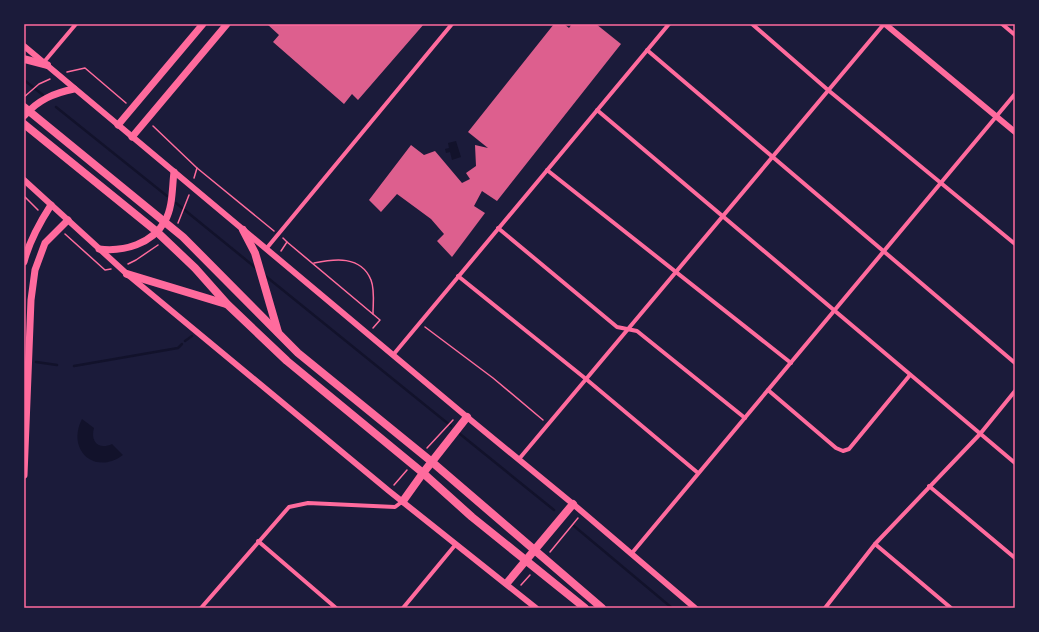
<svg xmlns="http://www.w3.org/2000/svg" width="1039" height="632" font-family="Montserrat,sans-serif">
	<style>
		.water { fill: #12122b }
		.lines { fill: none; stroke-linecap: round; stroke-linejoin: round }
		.stream { stroke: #12122b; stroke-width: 2.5 }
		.building { fill: #dd5f8e }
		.path { stroke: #ff6b9d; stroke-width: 1.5 }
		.minor { stroke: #ff6b9d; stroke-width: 4 }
		.tertiary { stroke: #ff6b9d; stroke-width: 6 }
		.secondary { stroke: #ff6b9d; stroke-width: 7 }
		.trunk { stroke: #ff6b9d; stroke-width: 8 }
		.neatline { fill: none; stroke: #ff6b9d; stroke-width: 1.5 }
	</style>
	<rect width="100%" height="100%" fill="#1b1b3a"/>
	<g class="water">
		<polygon points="456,141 461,157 452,160 450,152 446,153 445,149 449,148 448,143"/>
		<path d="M 82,419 L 94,428 C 90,442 99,450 112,444 L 123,455 C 95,476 66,450 82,419 Z"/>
	</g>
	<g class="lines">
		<g class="stream">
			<polyline points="24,80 43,95"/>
			<polyline points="56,107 167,196"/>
			<polyline points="176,203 256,268"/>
			<polyline points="263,274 451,426"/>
			<polyline points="185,341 192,336"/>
			<polyline points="36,362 57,365"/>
			<polyline points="74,366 178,348 182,344"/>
			<polyline points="460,434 554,510"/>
			<polyline points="574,526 672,608"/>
		</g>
	</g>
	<g class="building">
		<polygon points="267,24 424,24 358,100 352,94 344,104 273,42 279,35"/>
		<polygon points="554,24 564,24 569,28 572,24 596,24 621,44 497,201 482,191 474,206 485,213 452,257 437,241 444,234 431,219 397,194 381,212 369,200 411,145 424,155 435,151 462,183 470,179 466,173 476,166 475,145 488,148 468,132"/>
	</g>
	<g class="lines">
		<g class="path">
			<polyline points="67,72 85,68 126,103"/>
			<polyline points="24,97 39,84 50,79"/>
			<polyline points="153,126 197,168 274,231"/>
			<polyline points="194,178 197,168"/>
			<polyline points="24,196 38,210"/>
			<polyline points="178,223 189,195"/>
			<polyline points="65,234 105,270 111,269"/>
			<polyline points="283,238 287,242"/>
			<polyline points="281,251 287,242 380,320 373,328"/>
			<path d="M 314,263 C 334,259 361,255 371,280 C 375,290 373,304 373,314"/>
			<polyline points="128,264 136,260 158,245"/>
			<polyline points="425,327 493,378 543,420"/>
			<polyline points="427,448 453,420"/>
			<polyline points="394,485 407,470"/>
			<polyline points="550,552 578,518"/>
			<polyline points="521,585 530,575"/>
		</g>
		<g class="minor">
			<polyline points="752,24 828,90 1015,244"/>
			<polyline points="1002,24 1015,35"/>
			<polyline points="647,50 1015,363"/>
			<polyline points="44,62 76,24"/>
			<polyline points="597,110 1015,463"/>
			<polyline points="547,170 791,363"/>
			<polyline points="498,228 617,327 637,331 745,418"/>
			<polyline points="266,249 452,24"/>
			<polyline points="458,276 586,379 698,473"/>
			<polyline points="393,355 669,24"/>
			<polyline points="768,390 836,448 843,451 849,449 910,375"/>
			<polyline points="519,459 884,24"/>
			<polyline points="929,486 1015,558"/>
			<polyline points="258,541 336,608"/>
			<polyline points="875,544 951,608"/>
			<polyline points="632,553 1015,94"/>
			<polyline points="201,608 289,507 308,503 395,507 403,501"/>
			<polyline points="403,608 456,544"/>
			<polyline points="825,608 875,544 980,434 1015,391"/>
		</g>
		<g class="tertiary">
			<polyline points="885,24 1015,132"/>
			<polyline points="24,46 467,417 573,504 695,608"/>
			<polyline points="24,180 127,274 389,491 536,608"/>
		</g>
		<g class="secondary">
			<path d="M 24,116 C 38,100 54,93 74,89"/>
			<polyline points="118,125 203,24"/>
			<polyline points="132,137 227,24"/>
			<path d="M 99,249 C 124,252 152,244 165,221 C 173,207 172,188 174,172"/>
			<path d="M 24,262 C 29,242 40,222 51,205"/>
			<polyline points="24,475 31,300 35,270 45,243 68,220"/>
		</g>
		<g class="trunk">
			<polyline points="24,59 47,65"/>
			<polyline points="24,107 183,237 298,353 432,462 602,608"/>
			<polyline points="24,124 156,231 195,268 227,304 287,361 423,473 472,517 585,608"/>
			<polyline points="243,230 255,253 278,332"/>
			<polyline points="127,274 226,304"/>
			<polyline points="403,501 423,473 467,417"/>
			<polyline points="507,583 573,504"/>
		</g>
	</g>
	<rect width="1039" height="632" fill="none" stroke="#1b1b3a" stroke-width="50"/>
	<rect x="25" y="25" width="989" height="582" class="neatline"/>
</svg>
